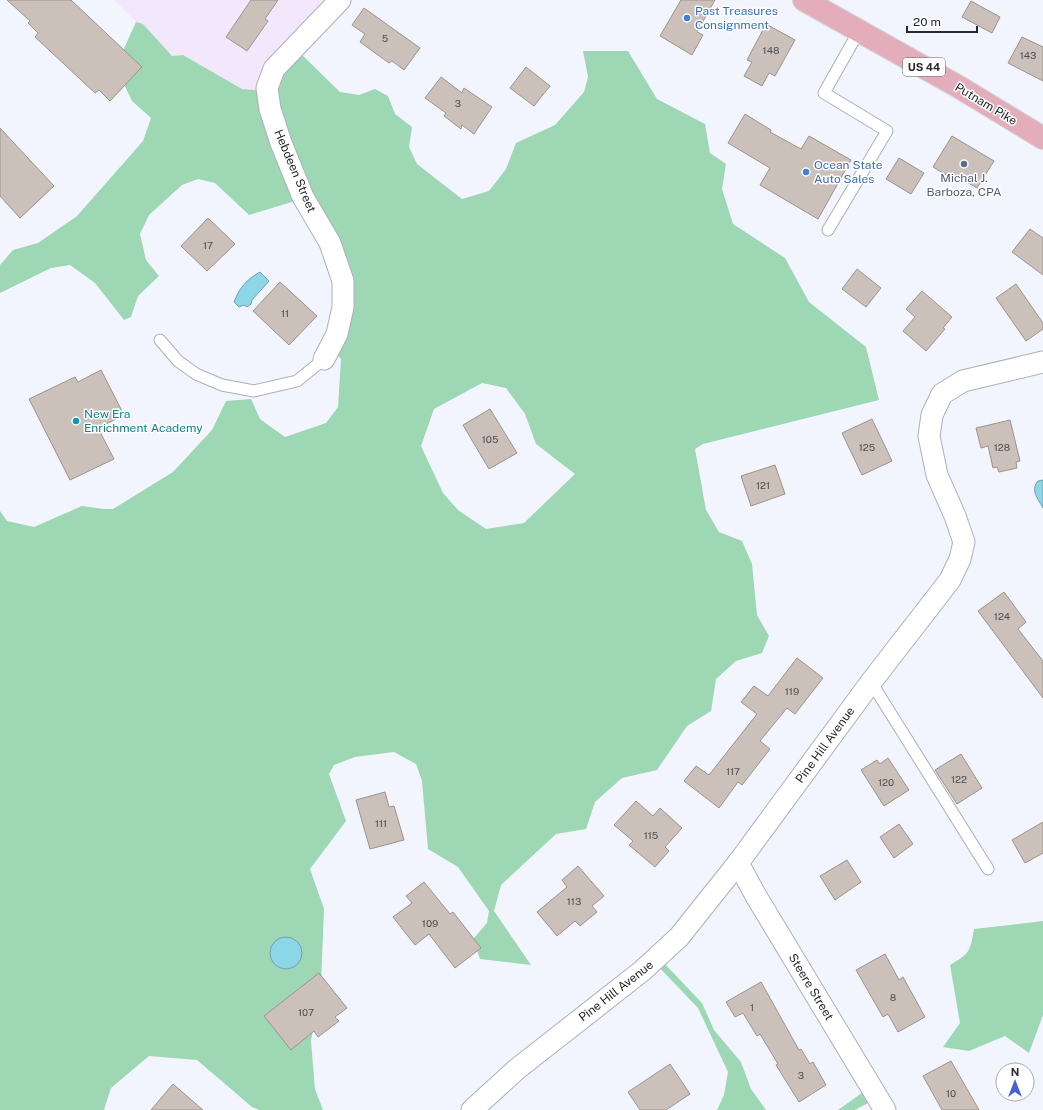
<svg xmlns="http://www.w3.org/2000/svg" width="1043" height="1110" font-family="'Public Sans',sans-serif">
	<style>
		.commercial { fill: #f2e7fb }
		.forest { fill: #9dd7b4; fill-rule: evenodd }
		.water { fill: #8cd6e8; stroke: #6ea2b0 }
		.building { fill: #cbc1ba; stroke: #9d938c }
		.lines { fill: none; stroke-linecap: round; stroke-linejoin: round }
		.lane-casing { stroke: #adafba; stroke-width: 13 }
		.street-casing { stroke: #adafba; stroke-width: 23 }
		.primary-casing { stroke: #d4d4d5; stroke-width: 24 }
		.lane { stroke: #fff; stroke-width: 11 }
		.street { stroke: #fff; stroke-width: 21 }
		.primary { stroke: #e3adbc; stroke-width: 22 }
		.shop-dot { fill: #3f7fe0; stroke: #fff; stroke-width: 1.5 }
		.service-dot { fill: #5c6f8a; stroke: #fff; stroke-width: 1.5 }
		.culture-dot { fill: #0f9aa8; stroke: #fff; stroke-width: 1.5 }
		.labels { text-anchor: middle; stroke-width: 3; stroke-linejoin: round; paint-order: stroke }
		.number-label { font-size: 10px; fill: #504e50 }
		.shield { fill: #fff; stroke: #68686b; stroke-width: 1 }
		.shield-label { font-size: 11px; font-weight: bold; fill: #27282c }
		.shop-label { font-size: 12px; fill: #366cbe; stroke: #fff; text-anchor: start }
		.street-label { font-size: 12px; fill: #27282c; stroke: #fff }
		.service-label { font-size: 12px; fill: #4e5e75; stroke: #fff }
		.culture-label { font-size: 12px; fill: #0d838f; stroke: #fff; text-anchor: start }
	</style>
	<rect width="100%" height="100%" fill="#f3f5fe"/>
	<polygon class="commercial" points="114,0 337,0 267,91 242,89 183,55 172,56 143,24 136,22"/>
	<g class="forest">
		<path d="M 136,22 L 143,24 L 172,56 L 183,55 L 242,89 L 267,91 L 296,49 L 340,92 L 359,95 L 375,89 L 388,96 L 395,114 L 412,127 L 409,147 L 417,164 L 462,199 L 489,191 L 506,169 L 516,143 L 555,125 L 584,92 L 588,77 L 583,51 L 628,51 L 657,99 L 705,124 L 710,153 L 726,164 L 722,189 L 733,224 L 785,258 L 809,302 L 866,347 L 879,400 L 703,444 L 695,449 L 706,510 L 719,532 L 742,541 L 752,564 L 757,615 L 769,636 L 762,653 L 736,661 L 716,679 L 711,711 L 687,726 L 657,770 L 622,778 L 595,802 L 586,829 L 556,834 L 501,885 L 494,911 L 531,965 L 480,959 L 473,939 L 487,923 L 489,911 L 458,867 L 428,849 L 422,781 L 416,764 L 394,752 L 355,757 L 334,765 L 329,774 L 346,821 L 310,869 L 324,909 L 321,983 L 311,1041 L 315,1089 L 323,1110 L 259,1110 L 252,1107 L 197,1060 L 149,1056 L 111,1088 L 104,1110 L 0,1110 L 0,511 L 7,521 L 34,527 L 82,506 L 104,509 L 113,509 L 173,472 L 212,430 L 226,401 L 251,399 L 260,419 L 285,437 L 326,423 L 338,407 L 341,359 L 328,344 L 344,306 L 305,198 L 249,215 L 215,183 L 198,179 L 182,185 L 149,215 L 140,234 L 146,260 L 159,276 L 138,296 L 131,317 L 124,320 L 95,283 L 70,265 L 51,268 L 0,293 L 0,265 L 13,250 L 38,243 L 77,216 L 143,141 L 151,118 L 132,101 L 122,80 L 120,57 ZM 482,383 L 506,388 L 525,414 L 536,444 L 575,474 L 524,523 L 486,529 L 458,510 L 443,493 L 421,446 L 434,409 Z"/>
		<path d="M 1043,921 L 1043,1015 L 1029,1053 L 1005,1036 L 969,1051 L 943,1047 L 960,1023 L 950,965 C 970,953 970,952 974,929 Z"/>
		<polygon points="654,962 663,962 702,1003 714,1030 741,1062 751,1089 766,1110 717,1110 724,1095 728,1072 698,1008"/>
		<polygon points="866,1090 868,1103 855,1110 838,1110"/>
	</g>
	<g class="water">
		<path d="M 260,272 L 269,281 L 252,300 L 251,304 L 247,307 L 244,305 L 239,307 L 234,302 C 240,287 246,280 260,272 Z"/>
		<path d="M 1043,480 L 1043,508 C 1038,499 1030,490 1038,481 Z"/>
		<circle cx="286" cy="953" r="16"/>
	</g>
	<g class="building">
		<polygon points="7,0 71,0 142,67 110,101 99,90 95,93 35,37 38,33 28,23 30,21"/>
		<polygon points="251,0 278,0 265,19 268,21 247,51 226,37"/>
		<polygon points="681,0 715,0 697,32 703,35 692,55 660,36"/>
		<polygon points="971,1 1000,17 992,33 962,17"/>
		<polygon points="364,8 420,48 404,70 392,61 389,63 360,42 365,34 352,25"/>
		<polygon points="766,24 795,40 775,76 769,73 762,86 744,76 752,62 747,60"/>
		<polygon points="1022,37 1043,47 1043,81 1008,63"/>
		<polygon points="526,67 550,86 534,106 510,88"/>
		<polygon points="441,77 462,93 464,88 492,107 474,134 462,125 461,129 444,116 446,113 425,98"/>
		<polygon points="745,114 771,130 770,132 801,149 809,136 851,160 818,219 760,185 770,168 728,143"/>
		<polygon points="0,128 54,186 20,218 0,196"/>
		<polygon points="952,136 994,161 977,188 953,174 951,178 933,167"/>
		<polygon points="899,158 924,173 911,194 886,179"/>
		<polygon points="208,218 235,244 207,271 181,246"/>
		<polygon points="1030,229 1043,238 1043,275 1012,252"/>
		<polygon points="857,269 881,288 866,307 842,289"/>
		<polygon points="280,282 317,316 289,345 253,311"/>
		<polygon points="1016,284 1043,323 1043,329 1026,341 996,298"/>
		<polygon points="922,291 952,317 943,328 945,329 926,351 903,331 915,317 906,309"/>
		<polygon points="101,370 124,415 98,428 114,459 70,480 29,399 75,377 78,382"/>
		<polygon points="490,409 517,453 489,469 463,425"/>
		<polygon points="872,419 892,461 862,475 842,433"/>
		<polygon points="1010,420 1020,461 1016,462 1017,468 999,472 997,467 993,468 988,446 981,448 976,428"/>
		<polygon points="775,465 785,494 751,506 741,476"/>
		<polygon points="1004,592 1026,622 1018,629 1043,661 1043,698 978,611"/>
		<polygon points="797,658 823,678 795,714 787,708 760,741 770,749 742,785 738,782 719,808 684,781 696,766 709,775 757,714 741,702 754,686 768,696"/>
		<polygon points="961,754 982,788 957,804 935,770"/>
		<polygon points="888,758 909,790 884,806 861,770 877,760 880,764"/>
		<polygon points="385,792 389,807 394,806 404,840 370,849 356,800"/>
		<polygon points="636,801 653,816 660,808 682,828 665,847 669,851 655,867 629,845 633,841 614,825"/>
		<polygon points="1043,822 1043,853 1025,863 1012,840"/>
		<polygon points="899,824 913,844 894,858 880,837"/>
		<polygon points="847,860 861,882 835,900 820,876"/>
		<polygon points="578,866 604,896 592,906 597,912 580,926 575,921 557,936 537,912 567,887 562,880"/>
		<polygon points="424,882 450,914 453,912 481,948 455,968 429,934 415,945 393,917 412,903 406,896"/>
		<polygon points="885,954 899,980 903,977 925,1017 898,1032 888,1014 883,1017 856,970"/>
		<polygon points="319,973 347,1008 335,1017 339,1021 318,1037 314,1031 291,1050 264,1016"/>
		<polygon points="761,982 799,1050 801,1049 810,1064 813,1062 826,1085 799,1102 776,1065 778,1064 760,1034 757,1036 743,1013 735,1017 726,1002"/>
		<polygon points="951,1061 979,1110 942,1110 923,1076"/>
		<polygon points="670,1064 690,1094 666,1110 640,1110 628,1092"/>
		<polygon points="173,1084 203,1110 151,1110"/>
	</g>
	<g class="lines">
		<defs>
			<g id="lane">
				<polyline points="828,230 887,131 824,93 859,31"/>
				<polyline points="160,340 178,361 196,374 222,385 254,391 297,381 324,359"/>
				<polyline points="871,682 988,869"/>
			</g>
			<g id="street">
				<polyline points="324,359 337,334 343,307 343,281 330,243 303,197 281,143 270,109 267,88 274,69 340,0"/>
				<polyline points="738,863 756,896 885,1110"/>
				<polyline points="472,1110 517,1069 642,971 679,937 738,863 871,682 950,580 960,559 964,542 955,516 937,475 929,436 932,415 942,394 963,381 1043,362"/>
			</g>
			<polyline id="primary" points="804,0 959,87 1043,138"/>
		</defs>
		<use href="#lane" class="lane-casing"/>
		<use href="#street" class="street-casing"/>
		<use href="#primary" class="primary-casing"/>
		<use href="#lane" class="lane"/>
		<use href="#street" class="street"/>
		<use href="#primary" class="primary"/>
	</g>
	<g class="shop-dot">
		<circle cx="687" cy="18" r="4"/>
		<circle cx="806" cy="172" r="4"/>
	</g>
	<circle class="service-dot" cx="964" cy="164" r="4"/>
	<circle class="culture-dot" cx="76" cy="421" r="4"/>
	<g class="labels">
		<g class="number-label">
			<text x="385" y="42">5</text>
			<text x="771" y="54">148</text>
			<text x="1028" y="59">143</text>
			<text x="458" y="107">3</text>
			<text x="208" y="249">17</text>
			<text x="285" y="317">11</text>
			<text x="490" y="443">105</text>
			<text x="867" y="451">125</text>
			<text x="1002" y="451">128</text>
			<text x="763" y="489">121</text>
			<text x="1002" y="620">124</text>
			<text x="792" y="695">119</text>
			<text x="733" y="775">117</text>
			<text x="959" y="783">122</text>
			<text x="886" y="786">120</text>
			<text x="381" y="827">111</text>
			<text x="651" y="839">115</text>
			<text x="574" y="905">113</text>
			<text x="430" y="927">109</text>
			<text x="893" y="1001">8</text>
			<text x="752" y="1011">1</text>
			<text x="306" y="1016">107</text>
			<text x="801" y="1079">3</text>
			<text x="951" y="1097">10</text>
		</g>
		<rect class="shield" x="903" y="58" width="42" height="18" rx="3"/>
		<g class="shield-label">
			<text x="924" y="71">US 44</text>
		</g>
		<g class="shop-label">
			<text x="695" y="15">Past Treasures<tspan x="695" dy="14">Consignment</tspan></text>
			<text x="814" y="169">Ocean State<tspan x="814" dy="14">Auto Sales</tspan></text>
		</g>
		<g class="street-label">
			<text transform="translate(986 104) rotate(31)" y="4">Putnam Pike</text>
			<text transform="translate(295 171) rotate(67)" y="4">Hebdeen Street</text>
			<text transform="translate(825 745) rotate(-54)" y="4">Pine Hill Avenue</text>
			<text transform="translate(811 987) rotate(59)" y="4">Steere Street</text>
			<text transform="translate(616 991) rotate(-38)" y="4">Pine Hill Avenue</text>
		</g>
		<g class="service-label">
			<text x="964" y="182">Michal J.<tspan x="964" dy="14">Barboza, CPA</tspan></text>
		</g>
		<g class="culture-label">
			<text x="84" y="418">New Era<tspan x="84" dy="14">Enrichment Academy</tspan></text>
		</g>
	</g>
	<g transform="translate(1015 1082)"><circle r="19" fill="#ffffff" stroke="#a9a9ab"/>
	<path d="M0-3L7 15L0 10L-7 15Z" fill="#4761d5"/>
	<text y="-6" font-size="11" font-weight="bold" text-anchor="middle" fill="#27282c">N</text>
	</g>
	<path d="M907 26v6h70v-6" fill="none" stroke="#27282c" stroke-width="2"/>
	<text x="913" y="26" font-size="12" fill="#27282c" stroke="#ffffff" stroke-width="3" paint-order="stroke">20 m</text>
</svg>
